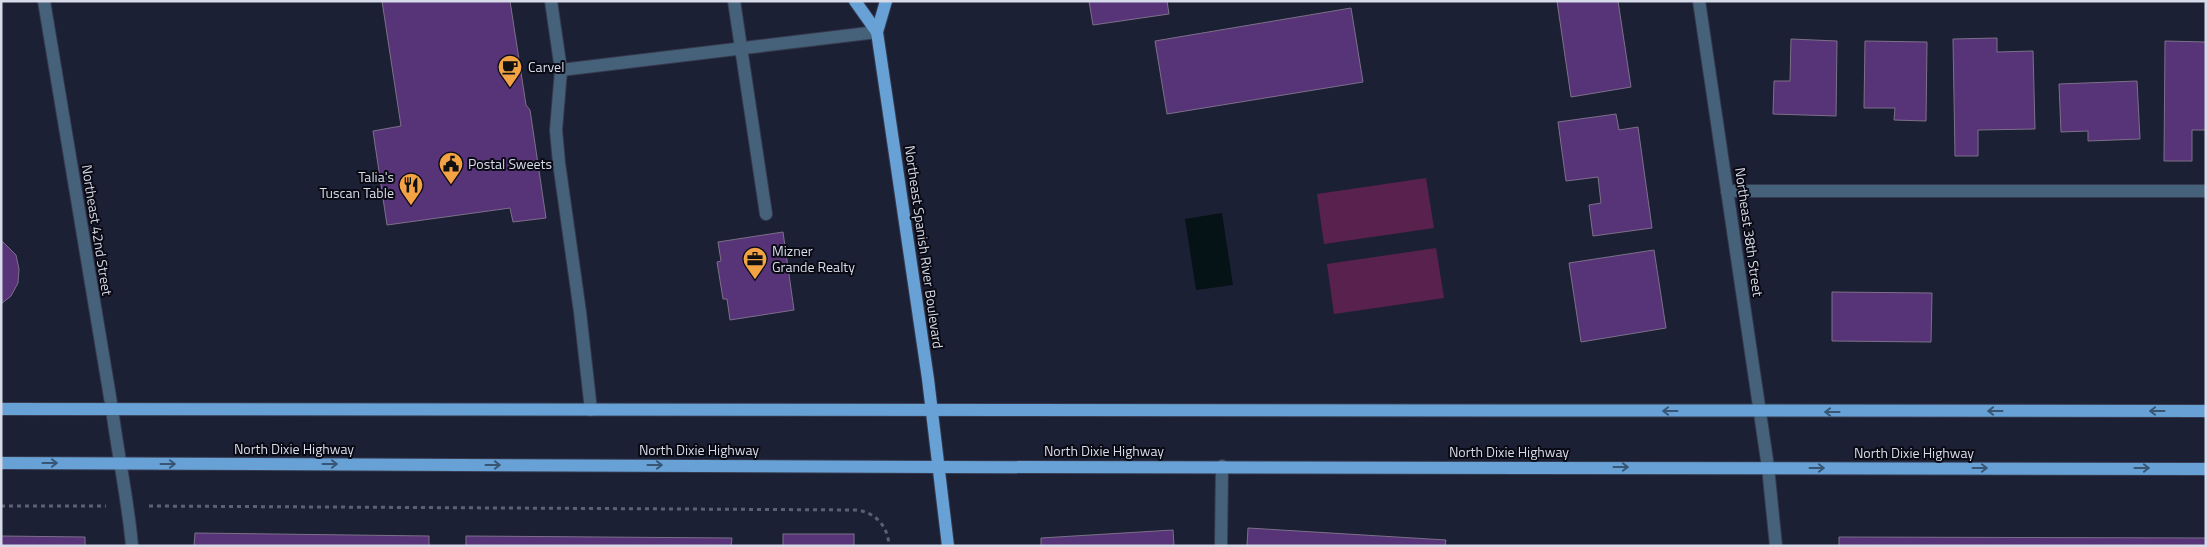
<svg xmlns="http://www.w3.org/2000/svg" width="2207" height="547" font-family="'Titillium Web',sans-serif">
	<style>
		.green { fill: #59224e }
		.water { fill: #051317 }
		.building { fill: #573377; stroke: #7c7089 }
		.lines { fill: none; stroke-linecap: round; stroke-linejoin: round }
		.minor-casing { stroke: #363a4e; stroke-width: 14 }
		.major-casing { stroke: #363a4e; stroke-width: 14 }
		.path { stroke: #5c6073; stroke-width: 3; stroke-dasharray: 4 4; stroke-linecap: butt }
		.minor { stroke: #46627a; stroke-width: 12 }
		.major { stroke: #67a1d5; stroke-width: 12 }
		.oneway { stroke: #385674 }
		.labels { text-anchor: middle; stroke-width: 4; stroke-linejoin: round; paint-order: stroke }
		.poi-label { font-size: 14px; fill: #d7dae8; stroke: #090a13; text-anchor: start }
		.street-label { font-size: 14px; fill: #d7dae8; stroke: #090a13 }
	</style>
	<rect width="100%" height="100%" fill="#1c2035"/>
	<g class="green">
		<polygon points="1426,178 1434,228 1324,244 1317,194"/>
		<polygon points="1436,248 1444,298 1334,314 1327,264"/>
	</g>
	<polygon class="water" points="1222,213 1233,285 1196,290 1185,219"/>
	<g class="building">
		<polygon points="382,1 510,1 526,105 530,110 546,218 513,222 510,208 387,225 373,131 401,126"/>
		<polygon points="1089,1 1167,1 1169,14 1093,25"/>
		<polygon points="1557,1 1618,1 1631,87 1571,97"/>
		<polygon points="1351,8 1363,82 1167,114 1155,41"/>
		<polygon points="1997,38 1997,52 2033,51 2035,129 1978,130 1978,156 1955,156 1953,39"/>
		<polygon points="1791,39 1837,41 1836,116 1773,114 1774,81 1790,81"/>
		<polygon points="1865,41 1927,42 1926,121 1894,120 1895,108 1864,108"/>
		<polygon points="2165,41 2206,42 2206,130 2192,130 2192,161 2164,161"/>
		<polygon points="2137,81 2140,139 2088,141 2088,131 2061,132 2059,84"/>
		<polygon points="1616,114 1619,130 1638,127 1652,228 1593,236 1589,205 1601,203 1598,177 1566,181 1558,122"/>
		<polygon points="783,232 794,310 730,320 727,299 723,299 717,262 721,261 718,242"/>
		<polygon points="1,240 16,255 19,269 18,283 11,296 1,304"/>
		<polygon points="1654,250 1666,328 1581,342 1569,263"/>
		<polygon points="1832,292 1932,293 1931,342 1832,341"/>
		<polygon points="1248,528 1446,540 1445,546 1247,546"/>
		<polygon points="1173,530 1174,546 1041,546 1041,538"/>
		<polygon points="195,533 429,536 429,546 194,546"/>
		<rect x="783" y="534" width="71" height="12"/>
		<polygon points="1,536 85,537 85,546 1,546"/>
		<polygon points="466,536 732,538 731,546 466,546"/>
		<polygon points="1839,537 2206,538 2206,546 1839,546"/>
	</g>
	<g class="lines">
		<defs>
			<g id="minor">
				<path d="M 44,1 L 112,409 C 118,455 128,500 132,546"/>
				<polyline points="551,1 561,70 556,130 559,163 580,312 591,410"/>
				<polyline points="734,1 766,214"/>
				<polyline points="1699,1 1768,467 1776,546"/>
				<polyline points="561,70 877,32"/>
				<polyline points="1727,191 2206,191"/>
				<polyline points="1221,546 1222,466"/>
			</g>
			<g id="major">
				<polyline points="855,1 877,32"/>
				<polyline points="886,1 877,32 928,379 948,546"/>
				<polyline points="1,409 2206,411"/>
				<polyline points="1,463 938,467 2206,469"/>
			</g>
		</defs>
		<use href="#minor" class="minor-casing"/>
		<use href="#major" class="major-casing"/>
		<g class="path">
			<polyline points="1,506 106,506"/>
			<path d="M 149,506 L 857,510 C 876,513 888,526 889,546"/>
		</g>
		<use href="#minor" class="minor"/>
		<use href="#major" class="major"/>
	</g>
	<defs><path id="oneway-shaft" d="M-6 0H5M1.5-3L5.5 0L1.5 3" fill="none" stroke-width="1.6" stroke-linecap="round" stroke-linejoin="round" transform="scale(1.25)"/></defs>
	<g class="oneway">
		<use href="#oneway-shaft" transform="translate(1670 411) rotate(-180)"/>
		<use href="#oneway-shaft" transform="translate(1995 411) rotate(180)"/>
		<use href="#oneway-shaft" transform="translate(2157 411) rotate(180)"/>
		<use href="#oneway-shaft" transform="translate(1832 412) rotate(180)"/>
		<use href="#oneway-shaft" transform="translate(50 463)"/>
		<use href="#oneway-shaft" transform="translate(168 464)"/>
		<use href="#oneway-shaft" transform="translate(330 464)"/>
		<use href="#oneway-shaft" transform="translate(493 465)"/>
		<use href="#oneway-shaft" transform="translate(655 465)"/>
		<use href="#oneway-shaft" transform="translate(1621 467)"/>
		<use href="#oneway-shaft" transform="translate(1817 468)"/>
		<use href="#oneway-shaft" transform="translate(1980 468)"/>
		<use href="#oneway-shaft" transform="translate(2142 468)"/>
	</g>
	<defs>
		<symbol id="cafe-pin" viewBox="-11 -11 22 30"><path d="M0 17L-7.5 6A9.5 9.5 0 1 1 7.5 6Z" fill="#f4a344" stroke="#090a13"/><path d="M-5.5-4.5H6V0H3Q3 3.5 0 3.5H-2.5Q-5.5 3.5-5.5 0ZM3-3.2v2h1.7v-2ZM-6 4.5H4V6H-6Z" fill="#111"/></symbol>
		<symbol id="civic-pin" viewBox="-11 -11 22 30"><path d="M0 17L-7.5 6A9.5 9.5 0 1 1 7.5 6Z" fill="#f4a344" stroke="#090a13"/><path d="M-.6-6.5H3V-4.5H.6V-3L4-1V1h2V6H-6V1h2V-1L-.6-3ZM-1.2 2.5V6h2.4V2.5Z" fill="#111"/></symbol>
		<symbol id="restaurant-pin" viewBox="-11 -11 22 30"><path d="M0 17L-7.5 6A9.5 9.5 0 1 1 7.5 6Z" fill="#f4a344" stroke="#090a13"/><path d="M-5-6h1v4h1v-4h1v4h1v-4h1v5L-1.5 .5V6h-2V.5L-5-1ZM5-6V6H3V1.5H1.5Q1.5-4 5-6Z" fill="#111"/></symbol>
		<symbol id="office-pin" viewBox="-11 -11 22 30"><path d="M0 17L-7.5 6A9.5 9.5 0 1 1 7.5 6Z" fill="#f4a344" stroke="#090a13"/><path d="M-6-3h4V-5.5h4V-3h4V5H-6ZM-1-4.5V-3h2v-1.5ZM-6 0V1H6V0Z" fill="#111"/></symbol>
	</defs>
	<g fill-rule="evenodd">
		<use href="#cafe-pin" x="496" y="53" width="28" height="38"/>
		<use href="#civic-pin" x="437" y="150" width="28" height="38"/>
		<use href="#restaurant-pin" x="397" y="171" width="28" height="38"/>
		<use href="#office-pin" x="741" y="245" width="28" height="38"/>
	</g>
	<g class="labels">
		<g class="poi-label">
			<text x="528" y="72">Carvel</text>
			<text x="468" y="169">Postal Sweets</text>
			<text x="394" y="182" text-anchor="end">Talia's<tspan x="394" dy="16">Tuscan Table</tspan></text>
			<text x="772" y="256">Mizner<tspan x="772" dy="16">Grande Realty</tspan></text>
		</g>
		<g class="street-label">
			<text transform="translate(97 230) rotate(81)" y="5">Northeast 42nd Street</text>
			<text transform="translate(1749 232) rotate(82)" y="5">Northeast 38th Street</text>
			<text transform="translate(924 247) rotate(82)" y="5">Northeast Spanish River Boulevard</text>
			<text x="294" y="454">North Dixie Highway</text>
			<text x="699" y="455">North Dixie Highway</text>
			<text x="1104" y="456">North Dixie Highway</text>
			<text x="1509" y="457">North Dixie Highway</text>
			<text x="1914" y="458">North Dixie Highway</text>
		</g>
	</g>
	<rect width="2207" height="547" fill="none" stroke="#d7dae8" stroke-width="5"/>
</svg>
